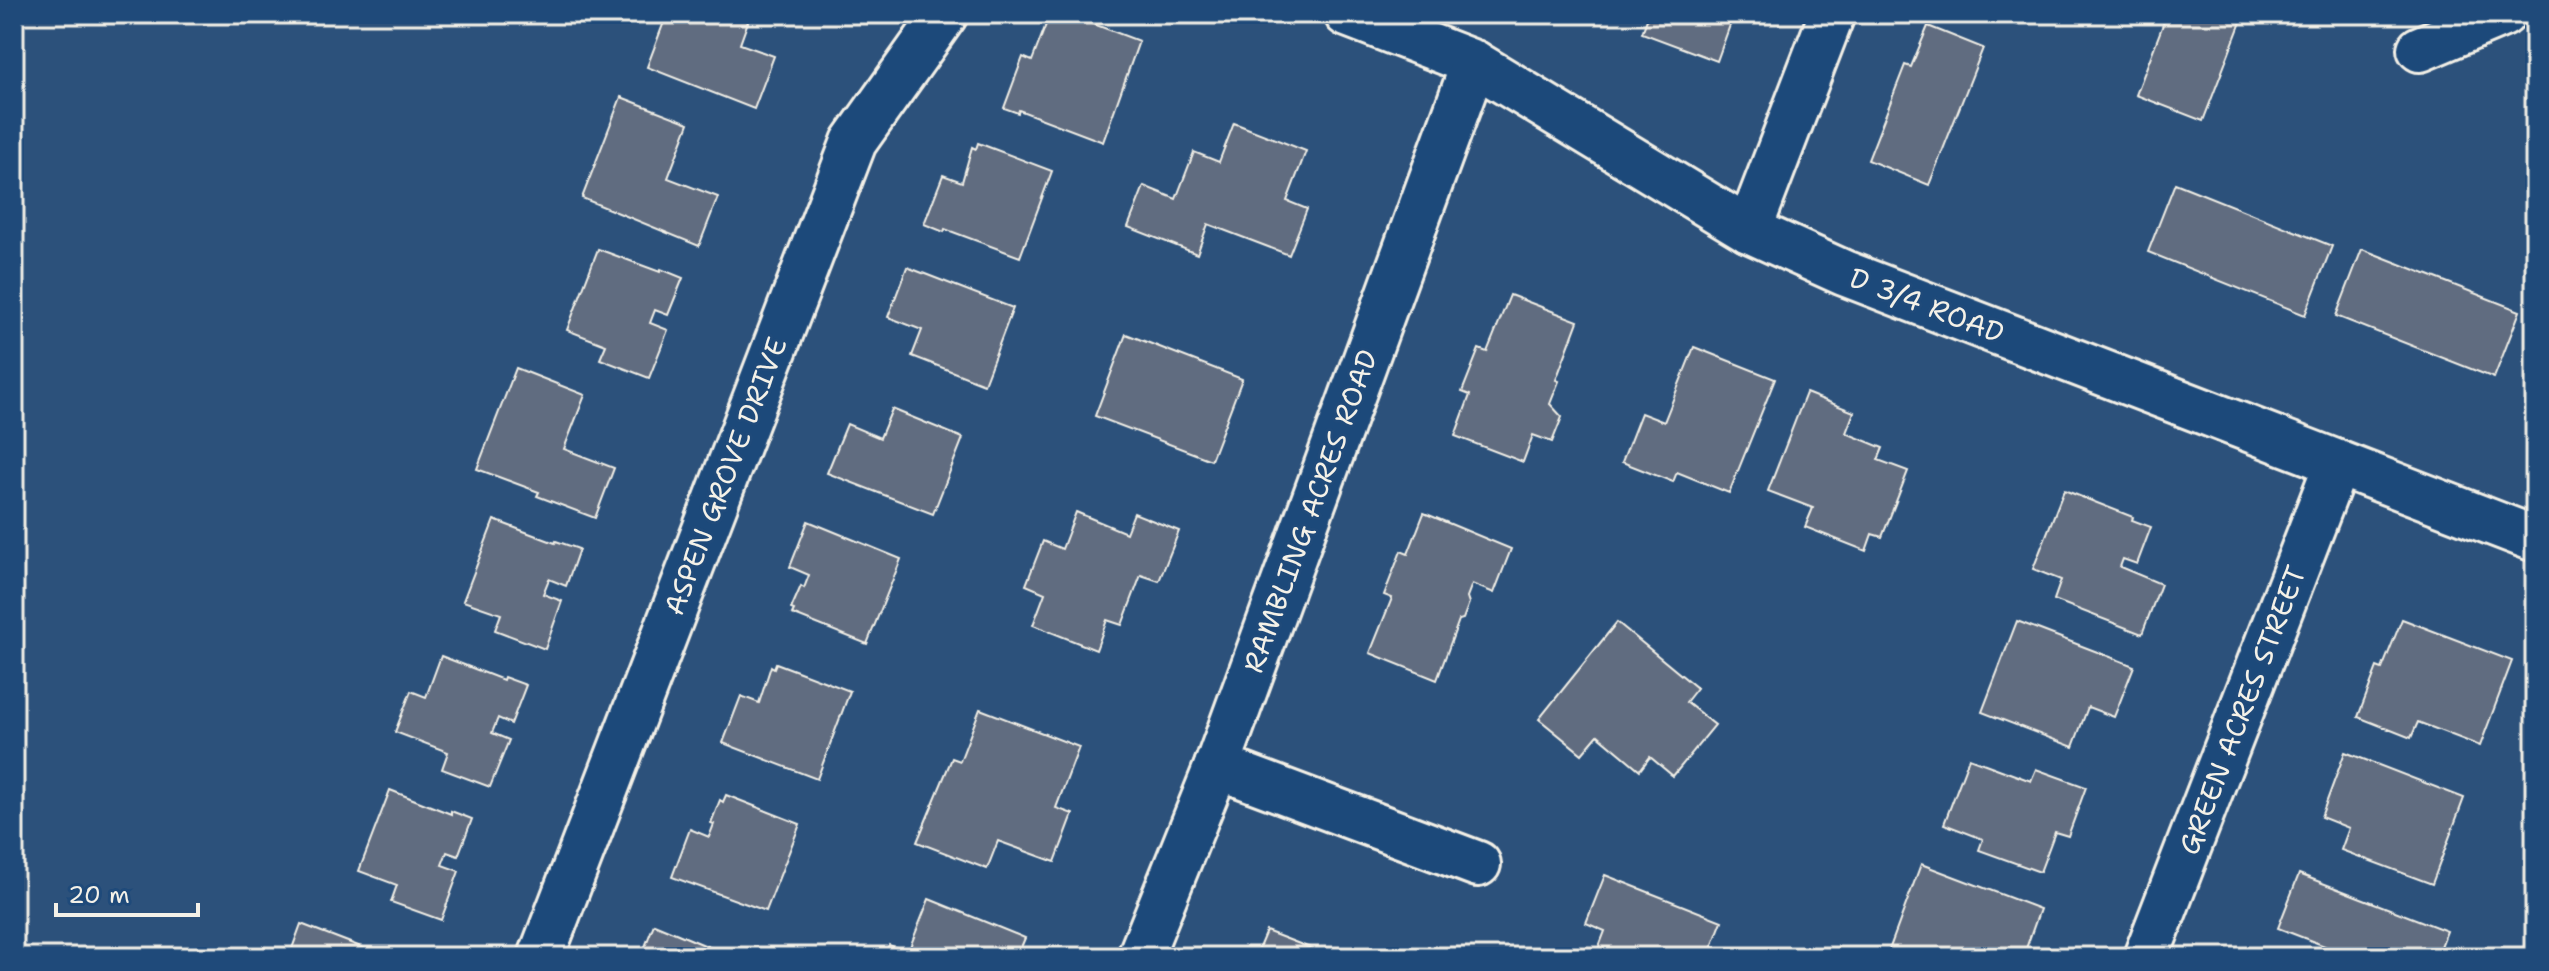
<svg xmlns="http://www.w3.org/2000/svg" width="2549" height="971" font-family="'Shantell Sans',sans-serif">
	<style>
		.building { fill: #606c80; stroke: #f4f1e8; stroke-width: 2 }
		.lines { fill: none; stroke-linecap: round; stroke-linejoin: round }
		.minor-casing { stroke: #f4f1e8; stroke-width: 50 }
		.minor { stroke: #1f4a7a; stroke-width: 44 }
		.labels { text-anchor: middle; stroke-width: 6; stroke-linejoin: round; paint-order: stroke }
		.street-label { font-size: 28px; fill: #f4f1e8; stroke: #1f4a7a }
	</style>
	<rect width="100%" height="100%" fill="#2c517b"/>
	<filter id="ink" filterUnits="userSpaceOnUse"><feTurbulence type="fractalNoise" baseFrequency=".0125" numOctaves="2"/><feDisplacementMap in="SourceGraphic" scale="16" xChannelSelector="R" yChannelSelector="G"/><feConvolveMatrix kernelMatrix="1 2 1 2 8 2 1 2 1" color-interpolation-filters="sRGB"/></filter>
	<g filter="url(#ink)">
		<g class="building">
			<polygon points="667,14 750,16 740,44 774,56 754,109 647,67"/>
			<polygon points="1050,14 1067,14 1139,41 1103,142 1019,110 1018,113 1004,108 1023,57 1032,61"/>
			<polygon points="1649,14 1734,14 1717,61 1642,33"/>
			<polygon points="1987,14 2022,14 2018,25"/>
			<polygon points="2167,14 2244,14 2203,121 2136,95"/>
			<polygon points="1928,26 1983,48 1929,185 1868,160 1905,65 1911,67"/>
			<polygon points="621,97 689,123 668,178 718,197 699,246 582,198"/>
			<polygon points="1234,123 1306,151 1287,201 1307,209 1289,255 1208,224 1197,254 1128,227 1144,186 1176,199 1194,152 1219,162"/>
			<polygon points="978,143 1052,171 1020,257 945,229 944,232 924,224 943,175 962,182 972,147 976,149"/>
			<polygon points="2175,183 2332,246 2305,315 2148,252"/>
			<polygon points="598,249 660,272 661,269 683,278 668,315 655,310 650,323 668,330 649,378 600,359 606,345 567,330"/>
			<polygon points="2362,249 2520,311 2494,378 2336,316"/>
			<polygon points="907,267 1013,308 984,384 912,356 922,330 888,317"/>
			<polygon points="1510,295 1578,321 1556,380 1559,381 1550,404 1562,417 1552,442 1533,435 1523,462 1455,436 1470,395 1462,392 1479,349 1487,352"/>
			<polygon points="1126,334 1242,379 1211,460 1095,416"/>
			<polygon points="1694,347 1775,379 1729,493 1677,472 1673,482 1622,462 1641,413 1664,422"/>
			<polygon points="516,368 585,395 564,449 614,468 595,518 537,496 539,492 477,469"/>
			<polygon points="1806,393 1854,412 1846,433 1883,448 1878,460 1908,471 1882,537 1872,534 1866,551 1805,527 1813,508 1768,491"/>
			<polygon points="892,409 963,438 933,514 827,473 847,424 880,438"/>
			<polygon points="2064,490 2133,517 2132,520 2151,527 2137,564 2123,559 2120,567 2161,584 2142,634 2054,600 2061,580 2033,569"/>
			<polygon points="1076,512 1126,533 1134,513 1179,531 1159,581 1141,575 1122,625 1107,620 1096,650 1033,625 1045,593 1026,585 1043,541 1062,549"/>
			<polygon points="1424,513 1511,549 1494,593 1472,584 1467,597 1469,603 1463,619 1459,620 1437,680 1370,653 1392,598 1384,595 1401,551 1408,554"/>
			<polygon points="494,520 555,543 556,541 579,549 566,586 549,579 543,594 562,601 545,649 495,630 501,614 463,601"/>
			<polygon points="808,521 901,559 867,644 792,614 794,610 791,609 801,586 804,588 809,575 790,567"/>
			<polygon points="2402,619 2512,661 2480,746 2418,722 2411,738 2358,717 2377,667 2382,669"/>
			<polygon points="2017,621 2134,666 2114,717 2088,707 2073,747 1982,712"/>
			<polygon points="1617,622 1697,688 1686,702 1715,725 1673,776 1650,757 1640,770 1598,735 1582,754 1539,719"/>
			<polygon points="441,656 503,680 504,677 526,685 511,724 498,718 492,733 509,740 490,787 442,769 448,752 395,732 411,691 426,697"/>
			<polygon points="776,663 850,691 817,779 723,743 741,696 759,703 771,666 774,668"/>
			<polygon points="980,709 1079,747 1056,808 1073,814 1055,862 998,841 987,869 917,842 952,758 960,761"/>
			<polygon points="2345,752 2464,798 2432,884 2341,850 2349,828 2321,817"/>
			<polygon points="1969,758 2031,781 2036,769 2086,787 2068,836 2055,832 2040,872 1979,850 1983,839 1944,824"/>
			<polygon points="390,790 451,814 451,811 472,819 458,856 447,852 442,865 459,871 441,920 391,902 397,885 359,871"/>
			<polygon points="726,795 800,824 766,911 672,877 690,829 709,837 714,824 711,823 720,800 723,802"/>
			<polygon points="1921,864 2040,909 2023,957 2001,951 1998,957 1898,957 1888,953"/>
			<polygon points="2299,874 2447,931 2437,957 2321,957 2325,946 2278,928"/>
			<polygon points="1605,875 1722,921 1708,957 1595,957 1605,931 1586,923"/>
			<polygon points="929,899 1025,938 1017,957 883,957 889,945 908,952"/>
			<polygon points="301,924 387,957 289,957"/>
			<polygon points="654,924 733,957 641,957"/>
			<polygon points="1266,931 1331,956 1255,957"/>
		</g>
		<g class="lines">
			<defs>
				<g id="minor">
					<polyline points="1347,14 1474,63 1749,230 1844,273 2535,539"/>
					<polyline points="2420,49 2503,14"/>
					<polyline points="1749,230 1832,14"/>
					<polyline points="1217,766 1478,864"/>
					<polyline points="541,957 854,142 945,14"/>
					<polyline points="1140,957 1217,766 1474,63"/>
					<polyline points="2146,957 2337,463"/>
				</g>
			</defs>
			<use href="#minor" class="minor-casing"/>
			<use href="#minor" class="minor"/>
		</g>
	</g>
	<g class="labels">
		<g class="street-label">
			<text transform="translate(1927 305) rotate(21)" y="10">D 3/4 ROAD</text>
			<text transform="translate(725 476) rotate(-69)" y="10">ASPEN GROVE DRIVE</text>
			<text transform="translate(1310 511) rotate(-70)" y="10">RAMBLING ACRES ROAD</text>
			<text transform="translate(2242 710) rotate(-69)" y="10">GREEN ACRES STREET</text>
		</g>
	</g>
	<rect width="2549" height="971" fill="none" stroke="#1f4a7a" stroke-width="48"/>
	<rect x="24" y="24" width="2501" height="923" fill="none" stroke="#f4f1e8" stroke-width="3" filter="url(#ink)"/>
	<path d="M56 903v12h142v-12" fill="none" stroke="#f4f1e8" stroke-width="4"/>
	<text x="68" y="903" font-size="24" fill="#f4f1e8" stroke="#1f4a7a" stroke-width="6" paint-order="stroke">20 m</text>
</svg>
